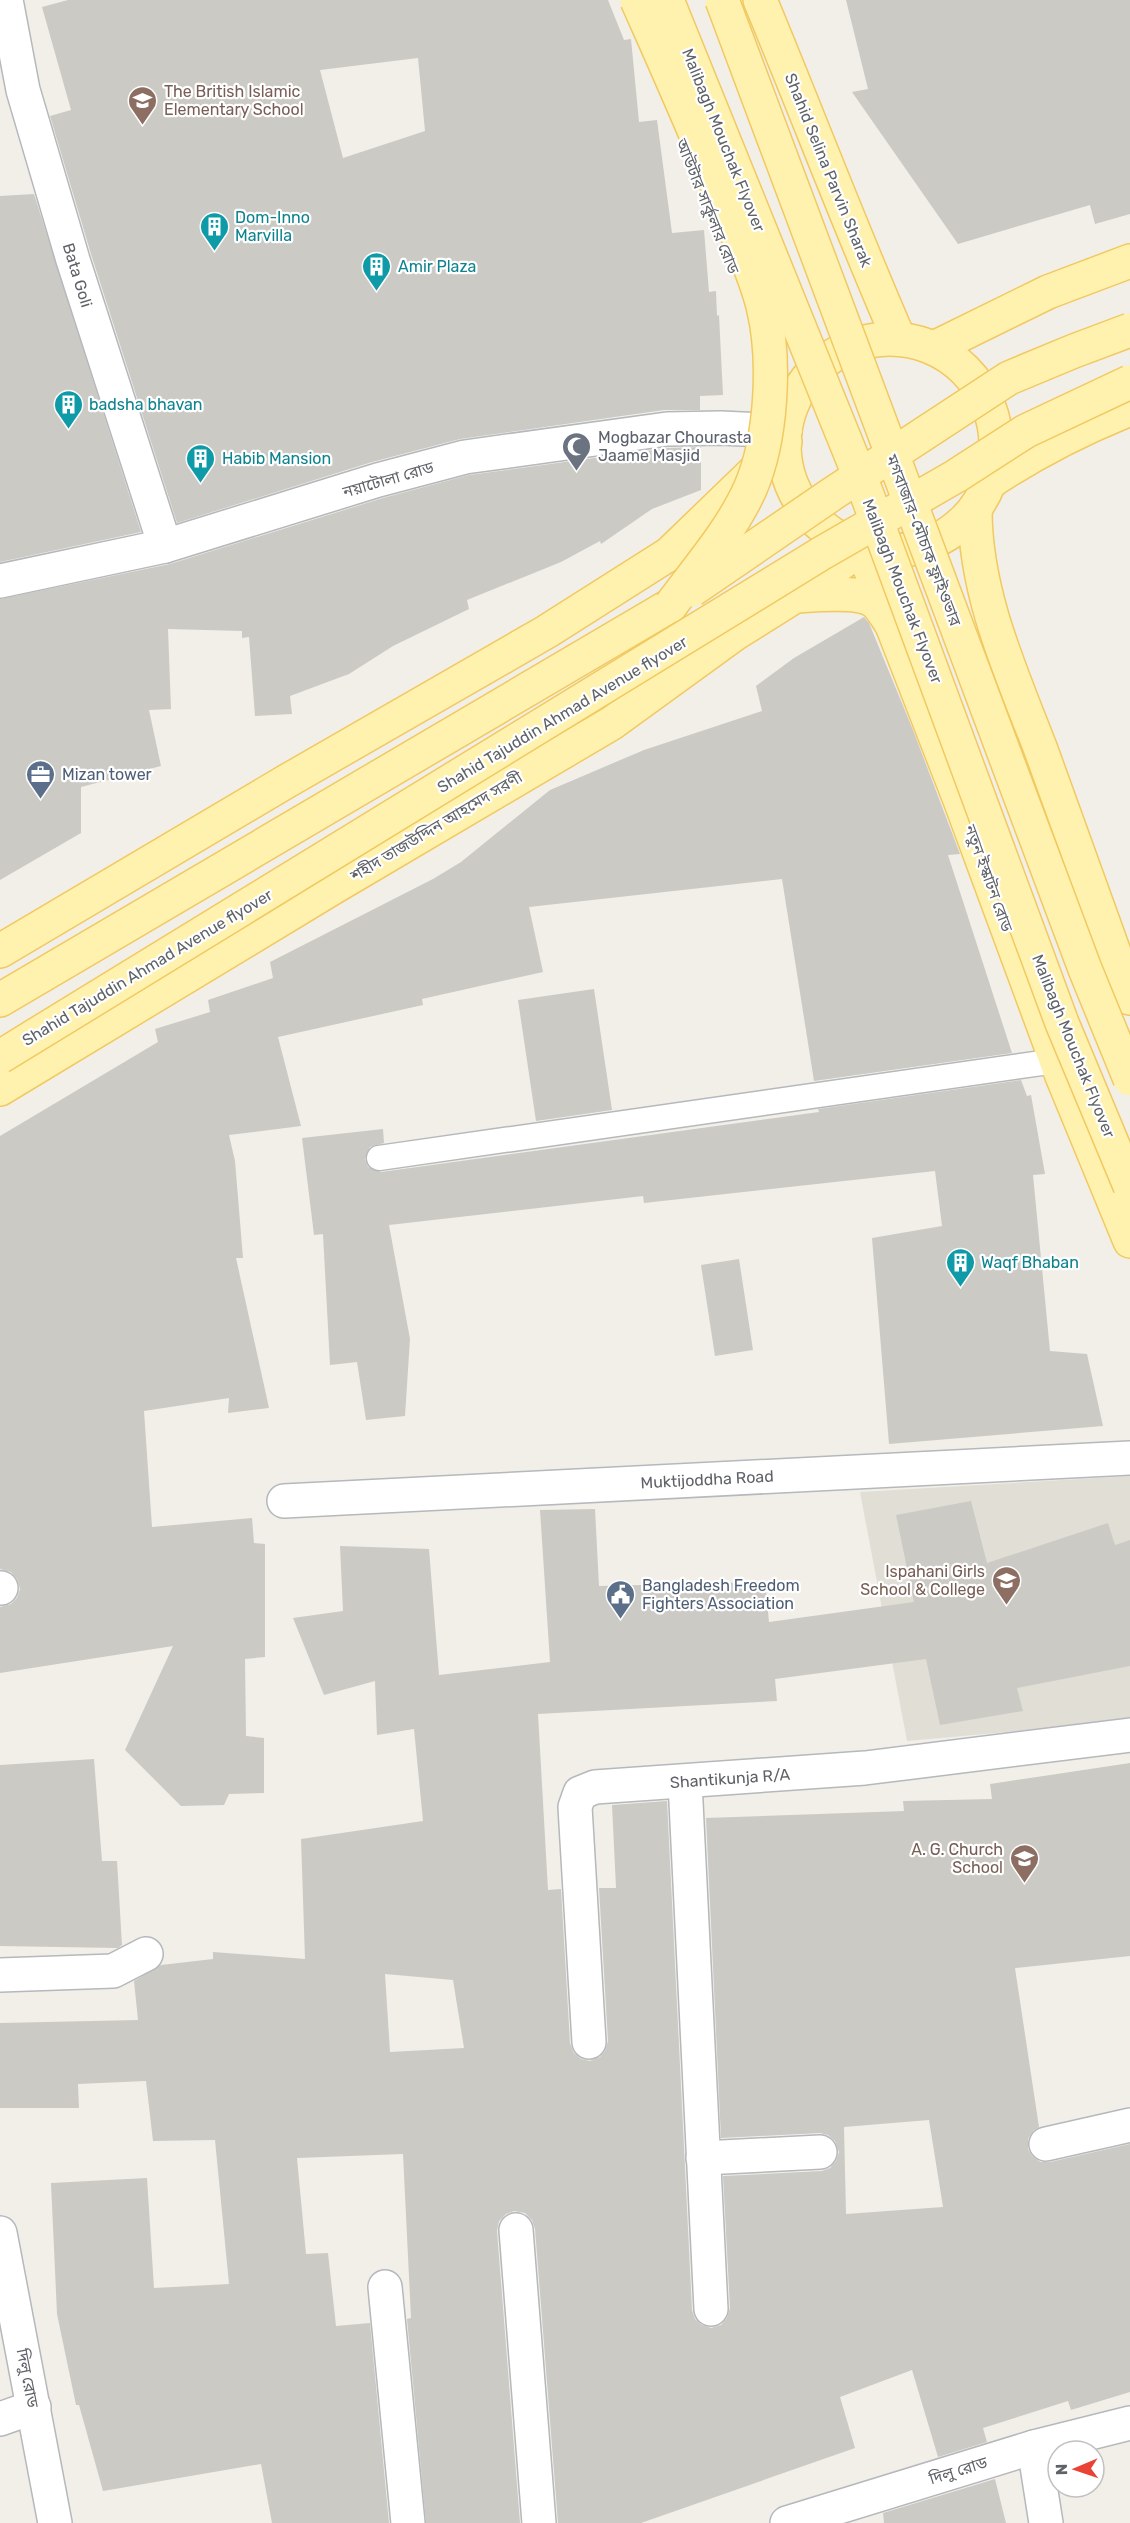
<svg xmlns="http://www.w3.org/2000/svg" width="1130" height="2523" font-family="Rubik,'Noto Sans Bengali',sans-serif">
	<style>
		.education { fill: #e1ded6 }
		.building { fill: #cccac5; fill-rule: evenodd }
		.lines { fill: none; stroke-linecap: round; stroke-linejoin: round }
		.service-casing { stroke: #b5b8bc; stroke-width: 27 }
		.minor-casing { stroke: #b5b8bc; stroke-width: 36 }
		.tertiary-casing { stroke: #b5b8bc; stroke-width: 36 }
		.primary-casing { stroke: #f2c960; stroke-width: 36 }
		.service { stroke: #fff; stroke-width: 24 }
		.minor { stroke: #fff; stroke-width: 33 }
		.tertiary { stroke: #fff; stroke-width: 33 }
		.primary { stroke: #fff2af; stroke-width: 33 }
		.primary-bridge-casing { stroke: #f2c960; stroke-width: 36; stroke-linecap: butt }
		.primary-bridge { stroke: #fff2af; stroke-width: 33 }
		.labels { text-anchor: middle; stroke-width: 4.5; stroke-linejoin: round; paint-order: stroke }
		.education-label { font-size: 16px; fill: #785e54; stroke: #fff; text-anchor: end }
		.street-label { font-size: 16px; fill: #5f6368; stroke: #fff }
		.culture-label { font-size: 16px; fill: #0d838f; stroke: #fff; text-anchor: start }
		.worship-label { font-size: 16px; fill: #5b616d; stroke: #fff; text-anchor: start }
		.service-label { font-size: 16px; fill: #4e5e75; stroke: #fff; text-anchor: start }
	</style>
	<rect width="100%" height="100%" fill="#f1efe8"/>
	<polygon class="education" points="1130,1476 1130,1719 1075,1726 907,1741 860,1492"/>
	<g class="building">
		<path d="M 68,0 L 608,0 L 624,40 L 631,39 L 639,122 L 657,120 L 672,233 L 704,230 L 709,292 L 716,291 L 717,316 L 719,315 L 723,395 L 700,396 L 700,410 L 664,410 L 460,439 L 372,462 L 177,523 L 91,254 L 50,116 L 71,110 L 42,7 ZM 418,58 L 425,131 L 343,158 L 320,70 Z"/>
		<polygon points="846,0 1130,0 1130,214 1095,224 1090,205 958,244 852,92 868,89"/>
		<polygon points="34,194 141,532 0,562 0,196"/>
		<polygon points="701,447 701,490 652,509 601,544 600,541 561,562 467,600 469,609 393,646 349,674 290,696 292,714 255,716 249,637 242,638 242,631 168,629 171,709 149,710 161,766 81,787 81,833 0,880 0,599 170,564 383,498 469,475 668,448"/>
		<polygon points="864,617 869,623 913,730 960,854 948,855 1012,1053 814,1081 782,879 529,907 543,972 422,999 423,1005 278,1037 301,1126 229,1135 235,1161 243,1258 236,1258 269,1408 228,1413 229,1398 144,1411 152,1527 252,1518 254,1543 265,1544 265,1657 245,1659 246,1736 264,1738 264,1793 229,1794 224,1805 181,1806 125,1750 173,1646 0,1673 0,1607 11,1604 17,1598 20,1589 17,1579 11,1572 0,1569 0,1136 158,1042 155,1029 210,1012 208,1000 273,978 270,962 433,879 461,862 550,790 644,750 762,711 756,686 794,658"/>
		<polygon points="594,989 612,1110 536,1121 518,1000"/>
		<polygon points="1021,1080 1027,1096 1031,1095 1045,1174 1033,1175 1050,1351 1087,1354 1103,1426 889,1444 872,1238 942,1226 935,1171 644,1203 643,1196 389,1225 410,1339 405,1416 366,1420 357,1362 330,1365 323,1234 314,1235 302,1138 383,1129 384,1143 370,1147 365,1159 368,1167 381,1172 819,1112 818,1109"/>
		<polygon points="739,1259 753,1350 715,1356 701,1265"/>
		<path d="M 971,1501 L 987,1563 L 1108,1523 L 1115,1545 L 1130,1540 L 1130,1666 L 1017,1688 L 1023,1711 L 940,1725 L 926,1659 L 775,1679 L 777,1701 L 538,1714 L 548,1890 L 561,1889 L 570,2043 L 574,2053 L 581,2059 L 590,2061 L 600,2057 L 605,2051 L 608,2041 L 599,1888 L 616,1888 L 612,1805 L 667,1801 L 692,2310 L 695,2319 L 702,2325 L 711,2328 L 721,2325 L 727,2318 L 730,2308 L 723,2176 L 822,2171 L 830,2168 L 836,2161 L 839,2152 L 835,2141 L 828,2135 L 820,2133 L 721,2138 L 706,1818 L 904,1811 L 903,1801 L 992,1799 L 990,1784 L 1130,1763 L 1130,1956 L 1015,1968 L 1039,2127 L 1033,2131 L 1028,2139 L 1028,2149 L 1032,2156 L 1040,2162 L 1050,2162 L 1130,2144 L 1130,2392 L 1071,2410 L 1068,2401 L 983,2428 L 987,2442 L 938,2457 L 912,2370 L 840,2397 L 855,2448 L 641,2523 L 558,2523 L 535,2229 L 532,2220 L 525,2213 L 514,2211 L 506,2214 L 499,2221 L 497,2231 L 520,2523 L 426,2523 L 407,2319 L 411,2318 L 403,2154 L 297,2158 L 306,2254 L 328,2253 L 336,2326 L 370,2323 L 389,2523 L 272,2523 L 261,2464 L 103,2491 L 79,2405 L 76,2405 L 57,2314 L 51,2183 L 147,2178 L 154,2288 L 229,2284 L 215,2140 L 153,2141 L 146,2081 L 78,2084 L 79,2108 L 0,2108 L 0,2023 L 138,2020 L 134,1981 L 161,1965 L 213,1959 L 213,1952 L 305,1959 L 301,1839 L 423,1821 L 414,1729 L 377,1735 L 375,1681 L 324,1695 L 293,1618 L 343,1611 L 340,1546 L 429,1549 L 439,1675 L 550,1662 L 540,1510 L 595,1509 L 599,1586 L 765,1582 L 769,1622 L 914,1602 L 896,1515 ZM 385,1974 L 453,1980 L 464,2048 L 390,2052 ZM 929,2120 L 943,2207 L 846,2214 L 844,2127 Z"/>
		<polygon points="94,1759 102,1861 117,1861 122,1945 118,1948 0,1946 0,1765"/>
		<polygon points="995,2479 1006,2523 884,2523 883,2513"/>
	</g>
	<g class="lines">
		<defs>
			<polyline id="service" points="379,1158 1056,1061"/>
			<g id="minor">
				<polyline points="6,0 23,90 73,260 165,546"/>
				<polyline points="284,1501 1130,1458"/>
				<polyline points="0,1588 1,1588"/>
				<polyline points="685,1782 711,2309"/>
				<polyline points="0,1975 113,1971 146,1954"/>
				<polyline points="589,2042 575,1807 580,1793 595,1787 865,1768 1130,1735"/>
				<polyline points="1046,2144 1130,2125"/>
				<polyline points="703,2158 820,2152"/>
				<polyline points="516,2230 539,2523"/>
				<polyline points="0,2233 55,2523"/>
				<polyline points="385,2287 408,2523"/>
				<polyline points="0,2419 34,2407"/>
				<polyline points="1034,2447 1046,2523"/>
				<polyline points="787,2523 1034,2447 1130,2423"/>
			</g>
			<polyline id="tertiary" points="0,581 165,546 378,480 465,457 667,429 721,428 785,431"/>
			<g id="primary">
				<path d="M 760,0 C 807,113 850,227 899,339"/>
				<circle cx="890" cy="445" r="106"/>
				<polyline points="934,348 1048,292 1130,261"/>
				<path d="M 990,482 C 1035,452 1080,429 1130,409"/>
				<path d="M 975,510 C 975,594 1011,672 1041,750 C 1071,832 1101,915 1130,998"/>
				<path d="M 795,596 C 814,595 860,590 875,602 C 881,607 886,616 890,622"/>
				<polyline points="0,951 287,781 546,632 669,554 785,442"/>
				<polyline points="0,1000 671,605"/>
				<polyline points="0,1089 334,887 612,723 736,633 795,596 862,548 960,800 1062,1076 1130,1241"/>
			</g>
		</defs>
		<use href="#service" class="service-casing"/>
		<use href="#minor" class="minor-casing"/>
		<use href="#tertiary" class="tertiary-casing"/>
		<use href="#primary" class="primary-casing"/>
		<use href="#service" class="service"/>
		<use href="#minor" class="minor"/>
		<use href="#tertiary" class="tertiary"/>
		<use href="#primary" class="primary"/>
		<defs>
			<g id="primary-bridge">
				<path d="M 637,0 C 668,70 700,141 728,212 C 740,243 755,274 763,306 C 776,359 772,439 750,489 C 731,531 699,567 671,605"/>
				<polyline points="667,0 866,492 1062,1023 1130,1186"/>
				<polyline points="722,0 1085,969 1130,1079"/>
				<polyline points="692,590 832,494 1009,378 1074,351 1130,330"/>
				<polyline points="0,1057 822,553 956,476 1026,431 1130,382"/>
			</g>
		</defs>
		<use href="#primary-bridge" class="primary-bridge-casing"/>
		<use href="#primary-bridge" class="primary-bridge"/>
	</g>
	<defs>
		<symbol id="school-pin" viewBox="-11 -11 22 30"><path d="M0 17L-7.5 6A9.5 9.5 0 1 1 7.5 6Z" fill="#8d6e63" stroke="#fff"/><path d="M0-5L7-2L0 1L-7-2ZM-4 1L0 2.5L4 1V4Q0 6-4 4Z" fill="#fff"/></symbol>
		<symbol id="building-pin" viewBox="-11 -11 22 30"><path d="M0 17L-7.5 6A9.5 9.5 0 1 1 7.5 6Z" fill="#0f9aa8" stroke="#fff"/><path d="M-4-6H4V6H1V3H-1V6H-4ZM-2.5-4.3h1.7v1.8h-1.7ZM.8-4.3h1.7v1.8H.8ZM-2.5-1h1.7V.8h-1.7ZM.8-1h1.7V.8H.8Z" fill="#fff"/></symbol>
		<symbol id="mosque-pin" viewBox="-11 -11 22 30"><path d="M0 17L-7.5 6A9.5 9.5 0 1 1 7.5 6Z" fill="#6b7280" stroke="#fff"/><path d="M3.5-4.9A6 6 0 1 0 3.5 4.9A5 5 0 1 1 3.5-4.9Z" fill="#fff"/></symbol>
		<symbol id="office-pin" viewBox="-11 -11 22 30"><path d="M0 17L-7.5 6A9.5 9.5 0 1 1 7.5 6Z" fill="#5c6f8a" stroke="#fff"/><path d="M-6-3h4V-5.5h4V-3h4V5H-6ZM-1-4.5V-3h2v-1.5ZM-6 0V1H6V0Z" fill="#fff"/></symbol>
		<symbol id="civic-pin" viewBox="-11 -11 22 30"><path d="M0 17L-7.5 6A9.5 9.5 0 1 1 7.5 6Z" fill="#5c6f8a" stroke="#fff"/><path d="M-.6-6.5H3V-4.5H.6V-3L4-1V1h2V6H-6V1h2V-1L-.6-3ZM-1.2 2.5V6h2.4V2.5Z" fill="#fff"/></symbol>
	</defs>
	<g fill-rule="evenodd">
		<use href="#school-pin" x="126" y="84" width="33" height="45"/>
		<use href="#building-pin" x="198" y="210" width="33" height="45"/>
		<use href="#building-pin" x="360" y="250" width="33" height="45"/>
		<use href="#building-pin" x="52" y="388" width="33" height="45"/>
		<use href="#mosque-pin" x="560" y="430" width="33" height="45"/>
		<use href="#building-pin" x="184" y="442" width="33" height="45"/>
		<use href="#office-pin" x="24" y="758" width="33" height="45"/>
		<use href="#building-pin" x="944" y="1246" width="33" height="45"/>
		<use href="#school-pin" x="990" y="1564" width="33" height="45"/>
		<use href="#civic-pin" x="604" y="1578" width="33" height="45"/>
		<use href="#school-pin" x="1008" y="1842" width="33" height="45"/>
	</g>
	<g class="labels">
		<g class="education-label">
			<text x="164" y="97" text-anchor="start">The British Islamic<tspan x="164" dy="18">Elementary School</tspan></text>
			<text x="985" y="1577">Ispahani Girls<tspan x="985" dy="18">School &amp; College</tspan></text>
			<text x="1003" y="1855">A. G. Church<tspan x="1003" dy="18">School</tspan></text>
		</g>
		<g class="street-label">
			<text transform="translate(724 140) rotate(68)" y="6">Malibagh Mouchak Flyover</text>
			<text transform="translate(829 170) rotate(68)" y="6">Shahid Selina Parvin Sharak</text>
			<text transform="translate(708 206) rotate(68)" y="6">আউটার সার্কুলার রোড</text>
			<text transform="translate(78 275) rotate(73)" y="6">Bata Goli</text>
			<text transform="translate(388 479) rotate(-16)" y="6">নয়াটোলা রোড</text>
			<text transform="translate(924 540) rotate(69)" y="6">মগবাজার-মৌচাক ফ্লাইওভার</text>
			<text transform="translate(903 591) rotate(69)" y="6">Malibagh Mouchak Flyover</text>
			<text transform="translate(562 714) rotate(-31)" y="6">Shahid Tajuddin Ahmad Avenue flyover</text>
			<text transform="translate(436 826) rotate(-31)" y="6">শহীদ তাজউদ্দিন আহমেদ সরণী</text>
			<text transform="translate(989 878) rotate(70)" y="6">নতুন ইস্কাটন রোড</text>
			<text transform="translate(147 967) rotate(-31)" y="6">Shahid Tajuddin Ahmad Avenue flyover</text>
			<text transform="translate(1074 1046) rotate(68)" y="6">Malibagh Mouchak Flyover</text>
			<text transform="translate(707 1479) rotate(-3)" y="6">Muktijoddha Road</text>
			<text transform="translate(730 1778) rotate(-4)" y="6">Shantikunja R/A</text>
			<text transform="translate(28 2378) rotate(79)" y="6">দিলু রোড</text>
			<text transform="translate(958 2470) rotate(-17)" y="6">দিলু রোড</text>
		</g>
		<g class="culture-label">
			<text x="235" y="223">Dom-Inno<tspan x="235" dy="18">Marvilla</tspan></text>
			<text x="398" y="272">Amir Plaza</text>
			<text x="89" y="410">badsha bhavan</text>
			<text x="222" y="464">Habib Mansion</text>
			<text x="981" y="1268">Waqf Bhaban</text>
		</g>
		<g class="worship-label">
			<text x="598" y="443">Mogbazar Chourasta<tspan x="598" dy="18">Jaame Masjid</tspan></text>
		</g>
		<g class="service-label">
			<text x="62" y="780">Mizan tower</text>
			<text x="642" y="1591">Bangladesh Freedom<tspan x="642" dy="18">Fighters Association</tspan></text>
		</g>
	</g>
	<g transform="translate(1076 2469) rotate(268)"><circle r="28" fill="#ffffff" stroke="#bfc1c3" stroke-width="1.5"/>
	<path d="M0-4.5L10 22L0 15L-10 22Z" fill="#ea4335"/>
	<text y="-9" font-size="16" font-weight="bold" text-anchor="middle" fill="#5f6368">N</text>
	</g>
</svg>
